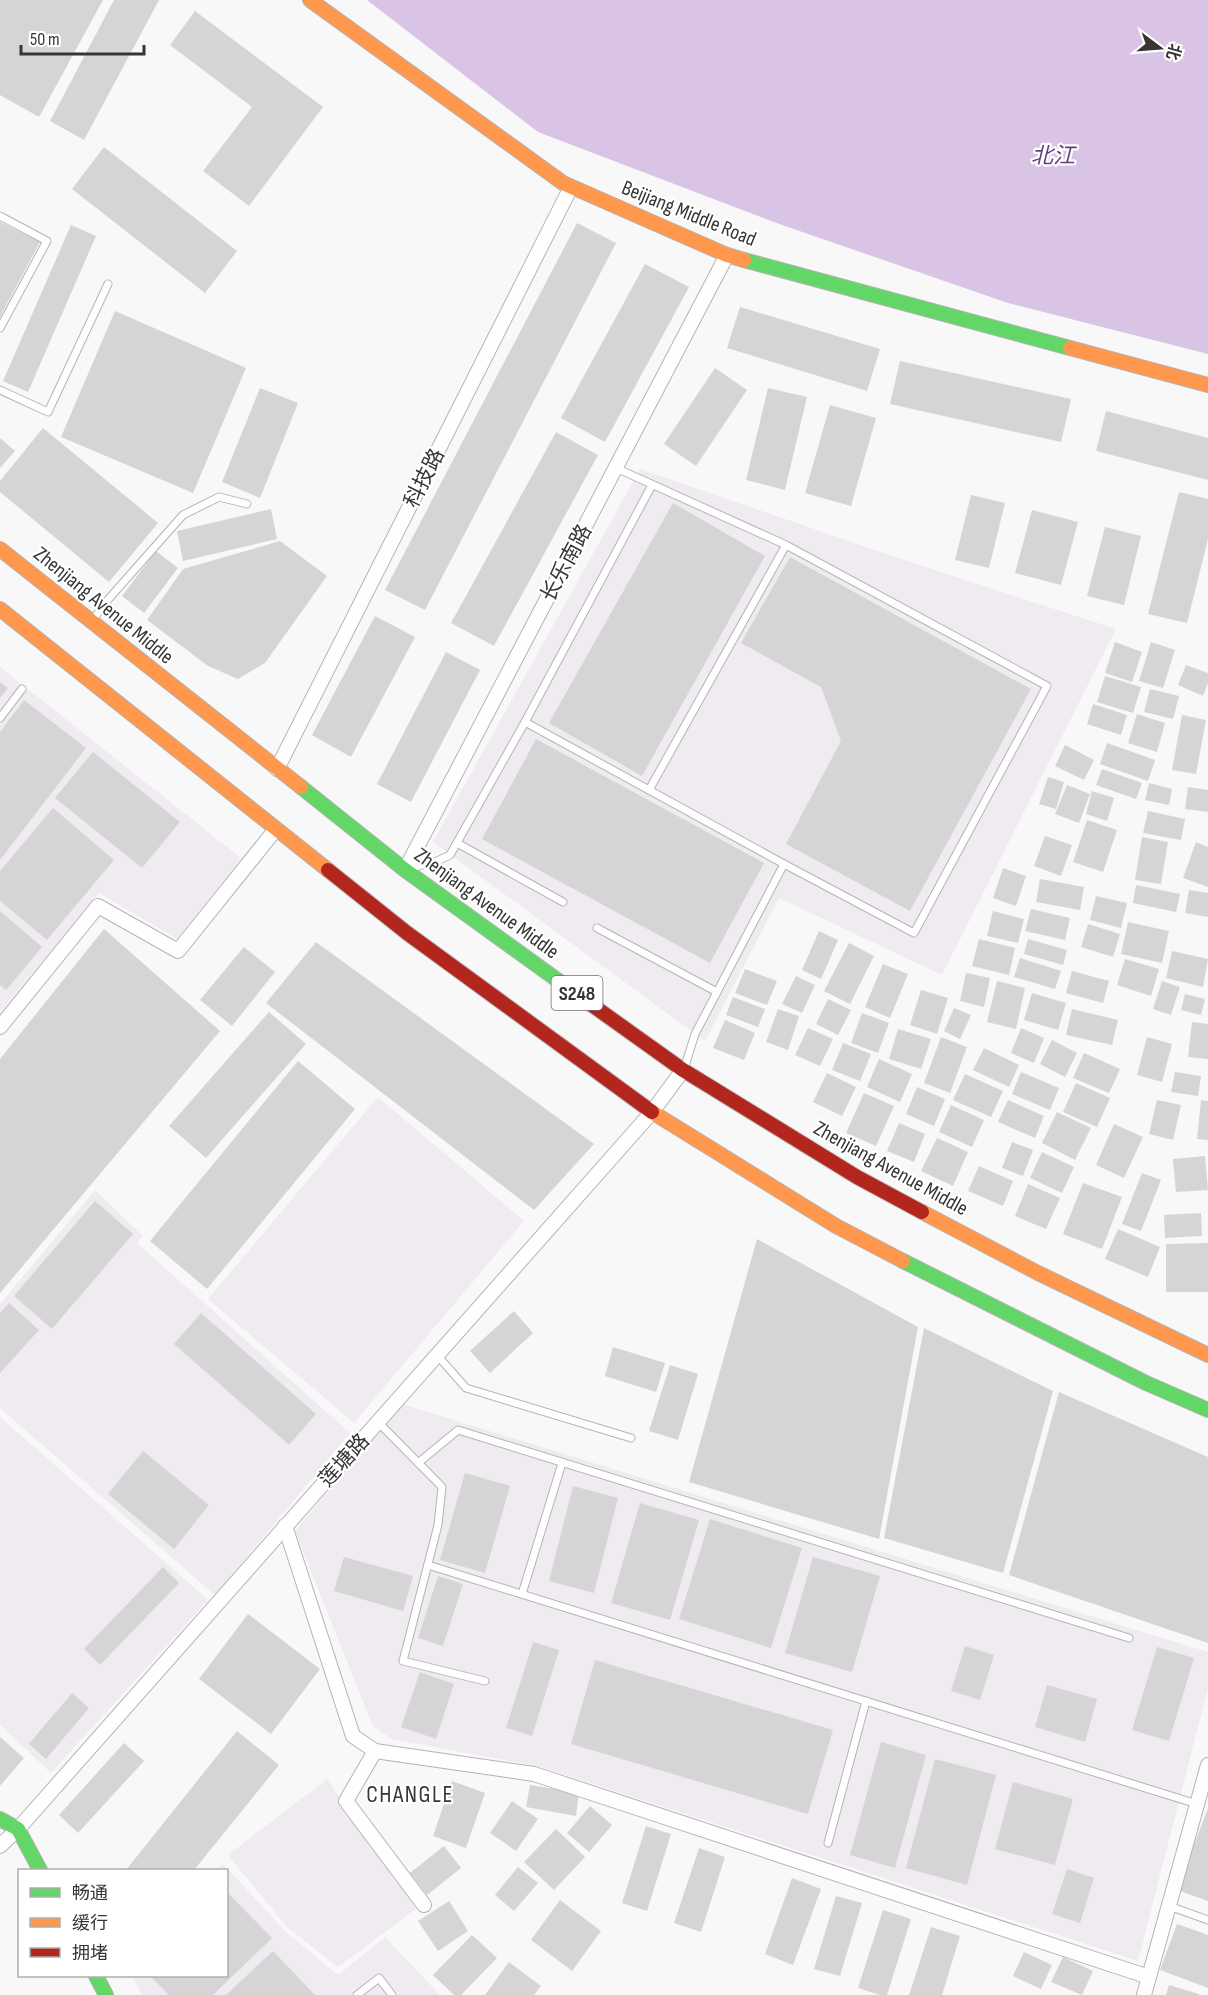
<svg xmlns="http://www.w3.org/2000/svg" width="1208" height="1995" font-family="'Sofia Sans Condensed','Noto Sans SC',sans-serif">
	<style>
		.built { fill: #efebf1 }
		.water { fill: #d9c4e5 }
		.building { fill: #d6d5d6 }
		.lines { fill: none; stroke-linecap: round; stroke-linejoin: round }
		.lane-casing { stroke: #b5b4b5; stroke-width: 9 }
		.street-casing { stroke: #b5b4b5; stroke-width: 16 }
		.fast-casing { stroke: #b5b4b5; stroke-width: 16 }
		.slow-casing { stroke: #b5b4b5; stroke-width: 16 }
		.jam-casing { stroke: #b5b4b5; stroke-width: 16 }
		.lane { stroke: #fefefe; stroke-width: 7 }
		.street { stroke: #fefefe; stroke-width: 14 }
		.fast { stroke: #63d668; stroke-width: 14 }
		.slow { stroke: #ff974d; stroke-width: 14 }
		.jam { stroke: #b3261e; stroke-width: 14 }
		.labels { text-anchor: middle; stroke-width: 4.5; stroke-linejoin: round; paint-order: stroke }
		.shield { fill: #fff; stroke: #727272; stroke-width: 1.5 }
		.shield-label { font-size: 20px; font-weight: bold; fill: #363536 }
		.street-label { font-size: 21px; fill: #363536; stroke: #fff }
		.water-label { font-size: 22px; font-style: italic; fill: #653f7b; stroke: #fff }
		.quarter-label { font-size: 24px; letter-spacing: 1.5px; fill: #363536; stroke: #fff }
	</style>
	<rect width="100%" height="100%" fill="#f9f8f9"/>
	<g class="built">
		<polygon points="640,469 895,557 1116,629 942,975 779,898 705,1041 433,842"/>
		<polygon points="0,667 241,858 177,939 99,893 0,1012"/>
		<polygon points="378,1097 524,1221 354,1423 208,1299"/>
		<polygon points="95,1190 143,1236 137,1243 350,1433 215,1595 0,1408 0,1304"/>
		<polygon points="402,1404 1208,1652 1208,1688 1138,1961 541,1767 392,1739 373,1726 295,1531"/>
		<polygon points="0,1417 208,1600 51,1773 0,1725"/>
		<polygon points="327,1779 416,1909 338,1967 287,1927 228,1855"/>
		<polygon points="223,1864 287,1933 338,1975 385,1937 440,1995 142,1995 132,1976 226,1976 226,1870 216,1870"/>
	</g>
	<polygon class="water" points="367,0 1208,0 1208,354 1008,303 782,225 538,132"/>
	<g class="building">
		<polygon points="0,0 103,0 39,117 0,95"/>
		<polygon points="114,0 159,0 84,140 50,121"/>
		<polygon points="195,11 323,107 249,206 203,171 252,107 170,45"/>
		<polygon points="104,147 237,251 205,293 72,189"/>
		<polygon points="0,222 40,242 0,317"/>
		<polygon points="577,223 616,243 425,610 385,590"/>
		<polygon points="71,225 96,236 28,392 3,381"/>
		<polygon points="645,264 689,287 605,442 561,418"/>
		<polygon points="740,307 880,349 867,391 727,348"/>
		<polygon points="115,311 246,368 193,493 61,437"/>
		<polygon points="900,361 1071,399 1061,442 890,404"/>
		<polygon points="715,368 747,390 696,466 664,444"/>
		<polygon points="260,388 298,403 260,498 222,482"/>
		<polygon points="768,388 807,397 785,490 746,480"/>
		<polygon points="830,405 876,418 851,506 805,493"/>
		<polygon points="1106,411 1208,438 1208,480 1096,451"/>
		<polygon points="43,428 158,523 109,582 0,492 0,481"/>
		<polygon points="556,432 598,455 494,646 451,623"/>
		<polygon points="0,438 15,451 0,468"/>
		<polygon points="1179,492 1208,499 1208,539 1187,623 1148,614"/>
		<polygon points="971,495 1005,503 989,568 955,560"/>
		<polygon points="673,503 765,556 642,776 549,723"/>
		<polygon points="271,509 277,539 183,561 177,531"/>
		<polygon points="1032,510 1078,522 1061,585 1015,573"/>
		<polygon points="1105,527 1141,536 1124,605 1087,596"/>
		<polygon points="280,541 327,576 265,663 238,679 208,666 147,620 183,569"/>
		<polygon points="156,551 178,568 144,613 122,596"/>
		<polygon points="790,557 1031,689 910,911 786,844 841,741 821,687 741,643"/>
		<polygon points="375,616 415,637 351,757 312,735"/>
		<polygon points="1115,642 1142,652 1132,682 1105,673"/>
		<polygon points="1151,642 1175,650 1163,688 1139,681"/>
		<polygon points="446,652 480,670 411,802 377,784"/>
		<polygon points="1186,665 1208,673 1208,683 1203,696 1178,685"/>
		<polygon points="1105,676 1141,687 1133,713 1097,702"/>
		<polygon points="0,682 8,688 0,698"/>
		<polygon points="1150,689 1179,696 1173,719 1144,712"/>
		<polygon points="24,700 86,748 0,860 0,732"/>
		<polygon points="1093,704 1127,715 1121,735 1087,724"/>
		<polygon points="1137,714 1165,723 1157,752 1128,743"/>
		<polygon points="1182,715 1206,720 1196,774 1172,770"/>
		<polygon points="536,739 764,863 710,963 482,839"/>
		<polygon points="1107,743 1155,760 1148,781 1100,764"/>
		<polygon points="1065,745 1094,760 1084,780 1055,766"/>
		<polygon points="93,752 180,822 142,868 55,798"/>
		<polygon points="1102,769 1142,783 1136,799 1096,785"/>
		<polygon points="1048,777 1064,782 1056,809 1039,804"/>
		<polygon points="1149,783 1172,789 1169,805 1145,800"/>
		<polygon points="1067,785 1090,794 1079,823 1055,814"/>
		<polygon points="1188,787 1208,790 1208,812 1185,809"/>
		<polygon points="1092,791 1114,798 1107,821 1086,814"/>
		<polygon points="53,808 114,860 47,940 0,901 0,871"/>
		<polygon points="1148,811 1185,819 1181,840 1143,833"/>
		<polygon points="1087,820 1117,830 1103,872 1073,862"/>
		<polygon points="1045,836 1072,845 1061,876 1034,866"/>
		<polygon points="1142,837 1168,842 1161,884 1135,880"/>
		<polygon points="1196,842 1208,847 1208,887 1183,878"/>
		<polygon points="1003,868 1026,876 1016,906 993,898"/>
		<polygon points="1040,879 1084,887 1080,910 1036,902"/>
		<polygon points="1136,885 1180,894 1176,912 1133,903"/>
		<polygon points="1189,890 1208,893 1208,917 1185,913"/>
		<polygon points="1096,896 1127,903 1121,928 1090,920"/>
		<polygon points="1031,909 1070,918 1065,940 1025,931"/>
		<polygon points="0,911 42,947 6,990 0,985"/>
		<polygon points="993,911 1024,919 1018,943 987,936"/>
		<polygon points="1128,922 1169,931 1162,963 1121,954"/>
		<polygon points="1088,924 1120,934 1113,957 1081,947"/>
		<polygon points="104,929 220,1031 0,1293 0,1059"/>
		<polygon points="819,931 838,940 821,979 802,970"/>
		<polygon points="979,939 1015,948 1009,975 972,966"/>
		<polygon points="1028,939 1067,950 1063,965 1024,954"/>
		<polygon points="316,942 594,1144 534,1210 266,1003"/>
		<polygon points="849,943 874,956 850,1004 824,991"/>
		<polygon points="244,947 275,972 232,1026 200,1000"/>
		<polygon points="1172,951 1208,959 1203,987 1166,978"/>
		<polygon points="1020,958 1061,971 1055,989 1014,977"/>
		<polygon points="1125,959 1159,969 1151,996 1117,985"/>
		<polygon points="883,964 908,974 890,1018 865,1007"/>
		<polygon points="745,969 777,981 767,1005 735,993"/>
		<polygon points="1072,971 1109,981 1103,1003 1066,993"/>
		<polygon points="966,973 990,978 984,1007 960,1001"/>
		<polygon points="796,976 815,985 802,1013 782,1004"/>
		<polygon points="997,981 1025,988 1016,1029 987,1022"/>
		<polygon points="1162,981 1180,987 1171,1015 1153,1009"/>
		<polygon points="921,990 948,998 937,1034 910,1025"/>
		<polygon points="1032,993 1066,1003 1058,1030 1024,1020"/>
		<polygon points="1185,994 1205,999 1201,1015 1181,1010"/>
		<polygon points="733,997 765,1009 758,1027 726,1015"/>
		<polygon points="828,999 851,1010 838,1035 816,1024"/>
		<polygon points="954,1008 971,1015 960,1039 944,1031"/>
		<polygon points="778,1009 799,1016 788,1050 766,1042"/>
		<polygon points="1072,1009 1118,1020 1112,1045 1066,1035"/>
		<polygon points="269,1012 306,1044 206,1158 169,1126"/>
		<polygon points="862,1013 889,1023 878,1053 851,1043"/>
		<polygon points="725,1020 755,1033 744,1060 713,1048"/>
		<polygon points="1192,1022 1208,1024 1208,1059 1188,1057"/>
		<polygon points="808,1028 833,1039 820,1066 795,1055"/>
		<polygon points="1021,1028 1044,1038 1034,1063 1011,1053"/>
		<polygon points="898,1029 931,1039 921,1069 889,1059"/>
		<polygon points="941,1037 967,1047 950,1093 924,1083"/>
		<polygon points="1147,1037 1172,1044 1162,1082 1137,1075"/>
		<polygon points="1052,1040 1077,1053 1065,1077 1040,1064"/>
		<polygon points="843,1043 871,1054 860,1081 832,1070"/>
		<polygon points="984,1048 1019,1065 1009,1087 973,1070"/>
		<polygon points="1084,1053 1120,1069 1109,1093 1073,1078"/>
		<polygon points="879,1059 912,1074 900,1102 867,1087"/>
		<polygon points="298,1061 355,1109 207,1289 150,1241"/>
		<polygon points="1021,1072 1059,1088 1050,1110 1012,1094"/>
		<polygon points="1175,1072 1201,1076 1198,1096 1171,1092"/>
		<polygon points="827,1073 856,1087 842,1116 813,1102"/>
		<polygon points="965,1074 1003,1091 991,1117 953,1100"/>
		<polygon points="1076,1083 1110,1098 1097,1127 1063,1112"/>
		<polygon points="917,1087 945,1099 934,1126 906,1114"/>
		<polygon points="864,1093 894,1106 876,1146 846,1133"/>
		<polygon points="1008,1100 1044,1116 1035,1138 998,1122"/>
		<polygon points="1157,1100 1181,1105 1173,1140 1149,1134"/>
		<polygon points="1201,1100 1208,1101 1208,1140 1197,1139"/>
		<polygon points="951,1105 984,1120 972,1147 939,1132"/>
		<polygon points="1057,1112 1091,1128 1075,1160 1042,1143"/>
		<polygon points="899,1123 925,1134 914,1162 887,1151"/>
		<polygon points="1114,1124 1143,1137 1124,1178 1096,1165"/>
		<polygon points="937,1138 968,1152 953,1186 921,1171"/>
		<polygon points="1012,1142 1033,1150 1023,1176 1002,1168"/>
		<polygon points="1042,1152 1074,1167 1062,1193 1030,1178"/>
		<polygon points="1205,1156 1208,1190 1176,1192 1173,1159"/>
		<polygon points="979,1166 1013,1181 1003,1206 968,1191"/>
		<polygon points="1142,1173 1161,1180 1141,1231 1122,1224"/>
		<polygon points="1083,1183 1122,1197 1102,1249 1063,1234"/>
		<polygon points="1028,1184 1060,1198 1046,1229 1015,1216"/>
		<polygon points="95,1201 133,1234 52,1329 14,1296"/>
		<polygon points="1201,1213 1202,1236 1165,1238 1164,1215"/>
		<polygon points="1118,1229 1160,1247 1148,1277 1105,1259"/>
		<polygon points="757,1239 918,1327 879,1539 689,1482"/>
		<polygon points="1208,1243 1208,1292 1166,1292 1166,1244"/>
		<polygon points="9,1303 39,1330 0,1373 0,1313"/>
		<polygon points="514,1311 533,1333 490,1373 470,1351"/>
		<polygon points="201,1313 316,1414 289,1445 174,1344"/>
		<polygon points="924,1328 1053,1391 1003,1573 884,1538"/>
		<polygon points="613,1347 665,1363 656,1392 605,1376"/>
		<polygon points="670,1365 698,1374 678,1440 649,1431"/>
		<polygon points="1059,1392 1208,1457 1208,1643 1009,1575"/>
		<polygon points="143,1451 209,1505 174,1549 108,1494"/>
		<polygon points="465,1473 510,1486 485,1573 440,1560"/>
		<polygon points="573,1486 618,1498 594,1593 549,1581"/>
		<polygon points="640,1503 699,1520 670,1620 611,1603"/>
		<polygon points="710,1519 802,1548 771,1648 679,1619"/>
		<polygon points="344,1557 413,1576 403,1611 334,1591"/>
		<polygon points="813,1557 880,1576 852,1672 785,1653"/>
		<polygon points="163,1567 179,1583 100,1665 84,1649"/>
		<polygon points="438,1576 463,1584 443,1646 418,1638"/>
		<polygon points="248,1614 320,1669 271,1734 199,1679"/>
		<polygon points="533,1642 559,1650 532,1736 506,1728"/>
		<polygon points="965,1646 994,1655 980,1700 951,1691"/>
		<polygon points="1157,1647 1194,1658 1169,1741 1132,1730"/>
		<polygon points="595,1660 833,1730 808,1814 571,1744"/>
		<polygon points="420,1672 454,1684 436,1739 401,1727"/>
		<polygon points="1047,1685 1097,1699 1085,1742 1035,1727"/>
		<polygon points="72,1693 89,1708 46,1759 29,1744"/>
		<polygon points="237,1731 279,1765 194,1870 126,1870"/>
		<polygon points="0,1737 24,1758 0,1786"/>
		<polygon points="881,1742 926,1755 895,1868 850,1855"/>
		<polygon points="124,1743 144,1761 78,1833 59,1815"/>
		<polygon points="935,1759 996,1775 967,1885 906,1868"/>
		<polygon points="452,1781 485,1793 466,1848 433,1836"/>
		<polygon points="1013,1782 1073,1799 1055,1865 995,1849"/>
		<polygon points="530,1785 579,1793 576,1816 526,1807"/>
		<polygon points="512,1801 538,1819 516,1851 490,1833"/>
		<polygon points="590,1806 612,1825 589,1852 567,1833"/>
		<polygon points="1208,1808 1208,1901 1177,1890"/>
		<polygon points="646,1826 671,1834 647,1911 622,1903"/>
		<polygon points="556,1829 585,1857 554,1890 524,1862"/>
		<polygon points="444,1846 461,1868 427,1895 410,1873"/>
		<polygon points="699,1848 725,1857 701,1932 674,1923"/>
		<polygon points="518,1867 538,1883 514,1911 495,1895"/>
		<polygon points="1067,1869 1094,1878 1080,1923 1052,1914"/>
		<polygon points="792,1878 821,1889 793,1965 765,1954"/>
		<polygon points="226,1891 272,1938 213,1995 169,1995 150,1976 226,1976"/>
		<polygon points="836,1896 862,1903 840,1976 814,1969"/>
		<polygon points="560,1900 601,1931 572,1971 531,1940"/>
		<polygon points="449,1901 468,1931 438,1951 418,1921"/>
		<polygon points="883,1910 911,1919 887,1995 880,1995 858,1988"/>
		<polygon points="1177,1924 1208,1935 1208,1988 1160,1970"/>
		<polygon points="931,1927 960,1936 942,1995 909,1995"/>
		<polygon points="472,1935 497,1958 461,1995 454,1995 433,1975"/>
		<polygon points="273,1951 315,1995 226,1995"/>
		<polygon points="1024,1952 1052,1965 1041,1989 1013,1976"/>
		<polygon points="1063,1957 1093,1971 1082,1995 1051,1982"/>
		<polygon points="509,1962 541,1986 534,1995 485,1995"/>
		<polygon points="1169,1985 1199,1994 1199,1995 1166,1995"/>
	</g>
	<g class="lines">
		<defs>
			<g id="lane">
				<polyline points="0,216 47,241 0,328"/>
				<polyline points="0,390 48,412 108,284"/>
				<polyline points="616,468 786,545 1047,686 914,933 784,864 695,1034 685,1066"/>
				<polyline points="93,620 105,603 183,515 219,497 247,504"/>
				<polyline points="0,718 22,689"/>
				<polyline points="525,722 784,864"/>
				<polyline points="649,790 786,545"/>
				<polyline points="457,843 563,902"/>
				<polyline points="411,868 437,861 450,855 525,722 652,485"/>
				<polyline points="597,928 717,992"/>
				<polyline points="437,1355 466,1388 631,1438"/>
				<polyline points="378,1422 442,1487 438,1525 403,1661 485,1681"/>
				<polyline points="418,1463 458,1430 1129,1638"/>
				<polyline points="428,1565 1197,1804"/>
				<polyline points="522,1594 562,1463"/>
				<polyline points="828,1843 866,1701"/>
				<polyline points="1169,1906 1208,1920"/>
				<polyline points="357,1995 379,1978 392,1995"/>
			</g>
			<g id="street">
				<polyline points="277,769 571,187"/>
				<polyline points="405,870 727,255"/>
				<polyline points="0,1027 98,906 178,951 276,829"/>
				<polyline points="285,1526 353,1736 375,1751 534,1774 1149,1977"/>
				<polyline points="375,1751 346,1801 424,1905"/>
				<polyline points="0,1846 18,1829 652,1112 683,1070"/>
				<polyline points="1144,1995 1208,1765"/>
			</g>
			<g id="fast">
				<polyline points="744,260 1070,348"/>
				<polyline points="301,787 405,870 592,1005"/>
				<polyline points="903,1261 1146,1383 1208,1410"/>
				<polyline points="0,1819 18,1829 40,1870"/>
				<polyline points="96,1976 106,1995"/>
			</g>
			<g id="slow">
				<polyline points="310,0 563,183 727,255 744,260"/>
				<polyline points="1070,348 1208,385"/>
				<polyline points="0,549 301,787"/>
				<polyline points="0,609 328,870"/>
				<polyline points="652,1112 836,1226 903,1261"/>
				<polyline points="922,1212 1038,1273 1208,1355"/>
			</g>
			<g id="jam">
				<polyline points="328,870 407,933 652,1112"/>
				<polyline points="592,1005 683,1070 857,1177 922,1212"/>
			</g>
		</defs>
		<use href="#lane" class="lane-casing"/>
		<use href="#street" class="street-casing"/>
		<use href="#fast" class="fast-casing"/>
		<use href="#slow" class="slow-casing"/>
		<use href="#jam" class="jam-casing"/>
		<use href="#lane" class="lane"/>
		<use href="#street" class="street"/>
		<use href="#fast" class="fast"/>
		<use href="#slow" class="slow"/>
		<use href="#jam" class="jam"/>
	</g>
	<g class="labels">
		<rect class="shield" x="551.5" y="976" width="51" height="34" rx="4.5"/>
		<g class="shield-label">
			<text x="577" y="1000">S248</text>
		</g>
		<g class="street-label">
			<text transform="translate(689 213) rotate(22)" y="7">Beijiang Middle Road</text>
			<text transform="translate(424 478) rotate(-63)" y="7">科技路</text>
			<text transform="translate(566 563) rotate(-62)" y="7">长乐南路</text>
			<text transform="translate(104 605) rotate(39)" y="7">Zhenjiang Avenue Middle</text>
			<text transform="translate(487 903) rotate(36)" y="7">Zhenjiang Avenue Middle</text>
			<text transform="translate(891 1168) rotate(29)" y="7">Zhenjiang Avenue Middle</text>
			<text transform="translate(344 1460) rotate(-48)" y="7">莲塘路</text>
		</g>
		<g class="water-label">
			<text x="1053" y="163">北江</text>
		</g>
		<g class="quarter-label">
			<text x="410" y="1802">CHANGLE</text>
		</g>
	</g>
	<rect x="18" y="1869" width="210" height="108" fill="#ffffff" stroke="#afaeaf" stroke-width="1.5"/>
	<rect x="30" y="1888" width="30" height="9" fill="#63d668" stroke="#afaeaf" stroke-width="1.5"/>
	<text x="72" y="1899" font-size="18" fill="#363536">畅通</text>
	<rect x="30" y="1918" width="30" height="9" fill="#ff974d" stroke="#afaeaf" stroke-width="1.5"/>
	<text x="72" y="1929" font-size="18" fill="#363536">缓行</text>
	<rect x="30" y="1948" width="30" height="9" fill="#b3261e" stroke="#afaeaf" stroke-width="1.5"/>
	<text x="72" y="1959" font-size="18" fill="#363536">拥堵</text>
	<g transform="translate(1160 48) rotate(106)" stroke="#ffffff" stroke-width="4.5" paint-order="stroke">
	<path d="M0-4.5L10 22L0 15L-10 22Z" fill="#363536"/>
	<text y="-9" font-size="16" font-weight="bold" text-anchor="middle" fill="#363536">北</text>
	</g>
	<path d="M21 45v9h123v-9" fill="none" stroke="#363536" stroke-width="3"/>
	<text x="30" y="45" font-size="18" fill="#363536" stroke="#ffffff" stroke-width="4.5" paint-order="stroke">50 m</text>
</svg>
